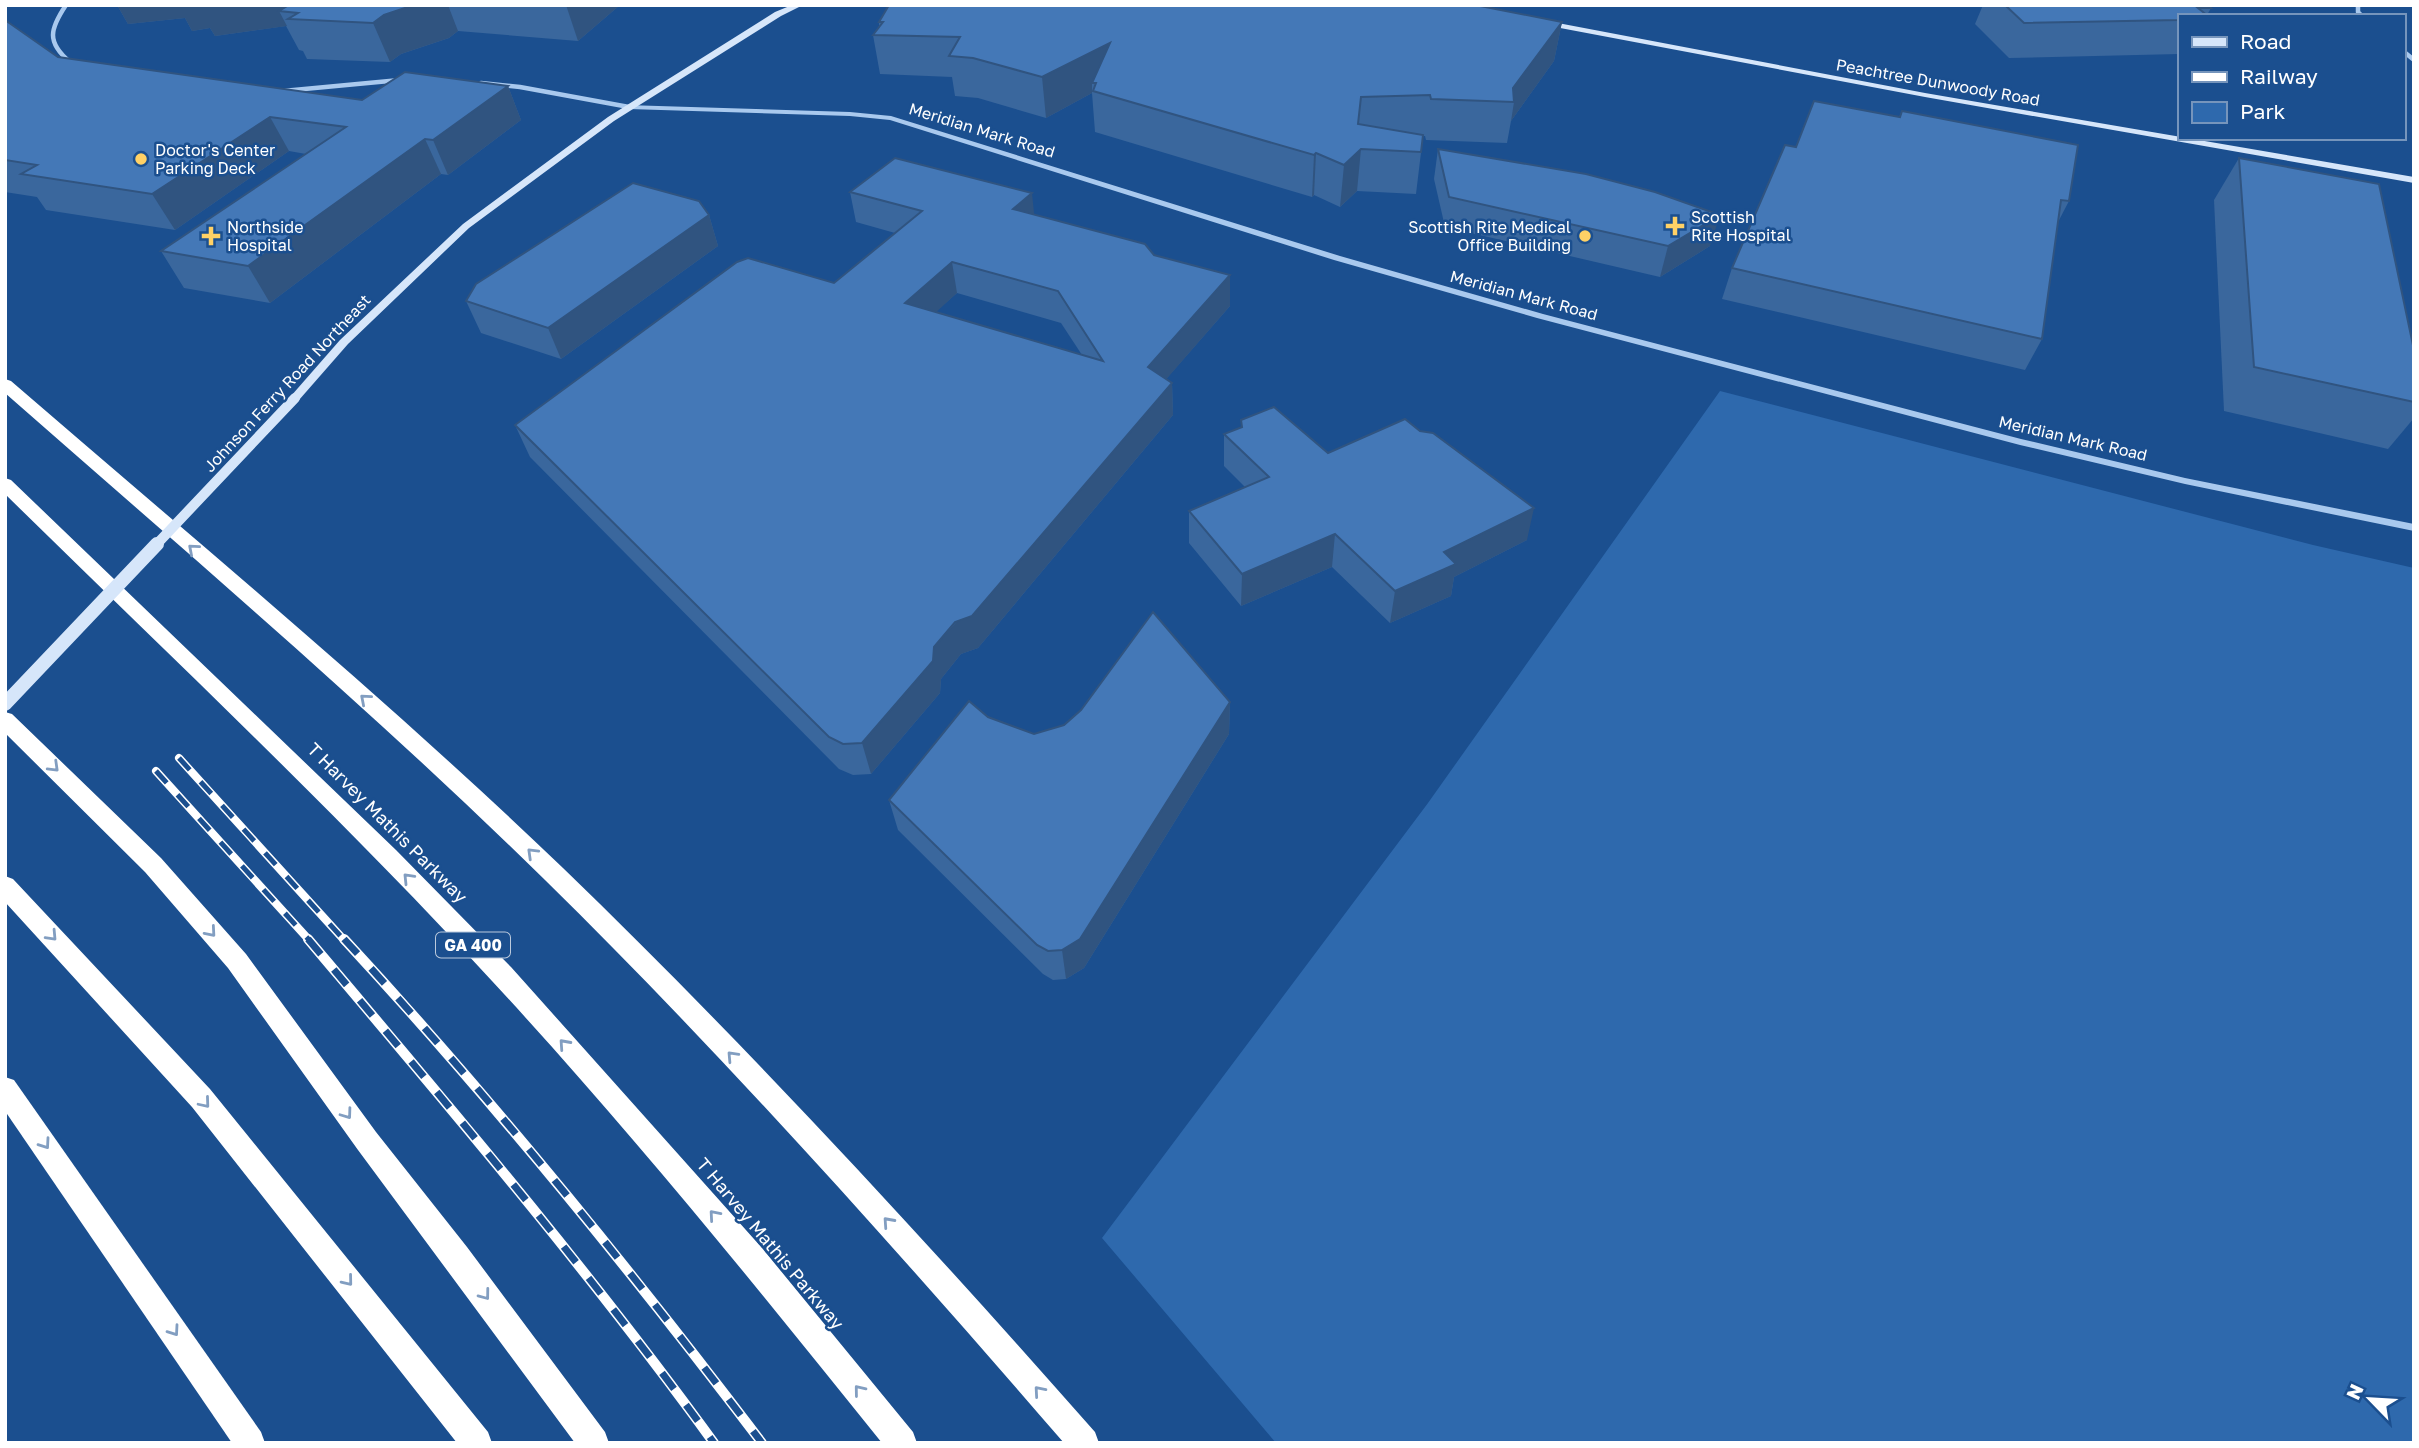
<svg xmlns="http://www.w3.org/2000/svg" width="2419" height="1448" font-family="'Golos Text',sans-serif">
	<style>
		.green { fill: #2e69ad }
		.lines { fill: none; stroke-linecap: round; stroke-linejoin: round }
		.minor { stroke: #a9c9ee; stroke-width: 4.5 }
		.tertiary { fill: #a9c9ee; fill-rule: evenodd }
		.secondary { fill: #d6e6fa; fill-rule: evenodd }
		.motorway { fill: #fff; fill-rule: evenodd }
		.rail-far1-casing { stroke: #fff; stroke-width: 8 }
		.rail-casing { stroke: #fff; stroke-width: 10 }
		.rail-far1 { stroke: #1b4f8f; stroke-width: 5; stroke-dasharray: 16; stroke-linecap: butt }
		.rail { stroke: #1b4f8f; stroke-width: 7; stroke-dasharray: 20; stroke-linecap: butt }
		.secondary-bridge-far1 { stroke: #d6e6fa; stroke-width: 10 }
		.secondary-bridge { stroke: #d6e6fa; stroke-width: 14 }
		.wall { fill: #3a679d; fill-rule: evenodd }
		.shaded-wall { fill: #305480 }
		.building { fill: #4478b7; stroke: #305480; stroke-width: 2; fill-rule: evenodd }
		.oneway { stroke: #829ec1 }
		.poi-dot { fill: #ffd166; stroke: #1b4f8f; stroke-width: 2.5 }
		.labels { text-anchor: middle; stroke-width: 5; stroke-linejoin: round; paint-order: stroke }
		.far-street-label { font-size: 16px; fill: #fff; stroke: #1b4f8f }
		.far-poi-label { font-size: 16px; fill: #fff; stroke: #1b4f8f; text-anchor: start }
		.shield { fill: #1b4f8f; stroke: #bbcadd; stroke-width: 2 }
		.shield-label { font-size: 16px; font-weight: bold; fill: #fff }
		.street-label { font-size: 18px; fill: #fff; stroke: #1b4f8f }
	</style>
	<rect width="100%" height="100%" fill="#1b4f8f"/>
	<polygon class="green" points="1720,391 2313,545 2414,568 2414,1443 1276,1443 1102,1238 1428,803"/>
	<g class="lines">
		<g class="minor">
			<path d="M 66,5 C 50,29 46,42 70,62"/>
			<polyline points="2358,5 2358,12 2362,16"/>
			<polyline points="2403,51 2414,60"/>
			<polyline points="481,83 520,87 629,107"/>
			<polyline points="283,91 400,80"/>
		</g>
		<polygon class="tertiary" points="626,105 850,112 891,116 1340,256 1543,314 2021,439 2185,478 2414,524 2414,531 2185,484 2020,445 1537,318 1334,260 890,120 850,116 629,109 626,109"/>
		<g class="secondary">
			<polygon points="792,5 803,5 781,16 614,121 469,228 348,344 299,400 291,400 291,396 340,340 463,224 608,117 775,12"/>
			<polygon points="1542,20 1925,93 2414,177 2414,183 1925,97 1539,24 1538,22"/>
		</g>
		<g class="motorway">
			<path d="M 5,379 L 11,381 C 196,541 386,698 563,868 C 749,1048 924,1238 1095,1432 L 1099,1443 L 1064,1443 C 897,1250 727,1059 545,880 C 372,710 187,553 5,393 Z"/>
			<path d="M 5,478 L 11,480 L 396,850 L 511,967 L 762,1248 L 913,1432 L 917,1443 L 882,1443 C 756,1286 629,1129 492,981 C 337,813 169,655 5,494 Z"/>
			<polygon points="5,712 12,714 161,858 246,954 376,1132 467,1247 605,1432 609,1443 575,1443 358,1150 228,968 145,872 5,733"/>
			<polygon points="5,876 13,879 210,1089 488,1432 492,1443 457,1443 192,1107 5,902"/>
			<polygon points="5,1077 14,1080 261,1432 265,1443 232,1443 5,1111"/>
		</g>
		<defs>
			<g id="rail-far1">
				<polyline points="179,758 345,941"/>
				<polyline points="156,771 310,941"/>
			</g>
			<g id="rail">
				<path d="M 308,939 C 447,1104 587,1268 714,1443"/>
				<path d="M 344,939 C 492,1099 630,1269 762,1443"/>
			</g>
		</defs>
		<use href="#rail-far1" class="rail-far1-casing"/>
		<use href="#rail" class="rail-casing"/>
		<use href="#rail-far1" class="rail-far1"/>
		<use href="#rail" class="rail"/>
		<polyline class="secondary-bridge-far1" points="155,546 295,398"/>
		<polyline class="secondary-bridge" points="5,704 157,544"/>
	</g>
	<g class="wall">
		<polygon points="117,5 620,5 578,41 458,31 449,38 401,54 390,62 307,59 303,51 299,50 286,26 215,36 210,28 192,31 185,18 128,24"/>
		<polygon points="1983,5 2208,5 2211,8 2207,15 2179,16 2179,54 2009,58 1975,24"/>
		<polygon points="5,20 58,57 362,100 508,86 521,120 448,175 441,174 270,303 184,288 161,251 306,154 289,151 175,230 46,210 37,197 5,192"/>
		<polygon points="879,22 1562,22 1554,61 1511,121 1507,143 1426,140 1425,136 1423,136 1416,194 1357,191 1340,207 1314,195 1312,197 1095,132 1092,93 1046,118 978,98 955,96 952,77 880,74 873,35 879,26"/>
		<polygon points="1902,111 2069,201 2057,224 2042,339 2025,370 1722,299 1732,268 1796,147 1899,117"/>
		<polygon points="1438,149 1710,246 1660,277 1445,227 1434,179"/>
		<polygon points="2239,158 2414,350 2414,418 2388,449 2224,411 2214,200"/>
		<path d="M 850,192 L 1034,215 L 1154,255 L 1230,306 L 1166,379 L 1172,383 L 1173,415 L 978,648 L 961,654 L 941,679 L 940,693 L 871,774 L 853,775 L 839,769 L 530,457 L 515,425 L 834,283 L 895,233 L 856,222 ZM 957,293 L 1061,323 L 1082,355 L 935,312 Z"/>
		<polygon points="709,215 718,246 561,359 481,333 466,301"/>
		<polygon points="1241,420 1328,453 1527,540 1454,577 1451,596 1390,623 1332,567 1241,606 1189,543 1189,511 1245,487 1224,466 1224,434 1241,428"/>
		<polygon points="1230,702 1229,734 1084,968 1066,979 1053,980 1043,974 898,830 889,800 988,717 1034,734"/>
	</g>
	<g class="shaded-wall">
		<polygon points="117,5 348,5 298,13 279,11 287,26 215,36 210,28 192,31 185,18 128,24"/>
		<polygon points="414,5 448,5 458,31 449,38 401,54 390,62 373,23 384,15"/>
		<polygon points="566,5 620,5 578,41"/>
		<polygon points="1562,22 1554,61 1511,121 1514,102 1513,88"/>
		<polygon points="1110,43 1096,83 1092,83 1092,93 1046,118 1042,77"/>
		<polygon points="508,86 521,120 448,175 433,140"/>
		<polygon points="270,117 289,151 175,230 152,194"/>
		<polygon points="425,139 441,174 270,303 248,266"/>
		<polygon points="1361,149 1357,191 1340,207 1344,165"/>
		<polygon points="1316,153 1314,195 1312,197 1314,155"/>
		<polygon points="1032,193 1035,223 1013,209"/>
		<polygon points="709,215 718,246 561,359 548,328"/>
		<polygon points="1720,215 1710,246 1660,277 1668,246"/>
		<polygon points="952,262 957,293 911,335 905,303"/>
		<polygon points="1230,275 1230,306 1149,399 1148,367"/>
		<polygon points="1172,383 1173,415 978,648 961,654 941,679 940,693 871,774 862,743 934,647"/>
		<polygon points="1534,508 1527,540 1454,577 1451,596 1390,623 1395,591 1444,552"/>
		<polygon points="1335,534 1332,567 1241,606 1242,574"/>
		<polygon points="1230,702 1229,734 1084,968 1066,979 1062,950"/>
	</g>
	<g class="building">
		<polygon points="289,5 414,5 384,15 373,23 288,19 298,13 279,11"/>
		<polygon points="889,5 1475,5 1562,22 1513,88 1514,102 1431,99 1430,95 1361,97 1358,124 1423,135 1421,152 1361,149 1344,165 1316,153 1314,155 1093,91 1096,83 1092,83 1110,43 1042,77 973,58 949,56 960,37 873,35 883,22 879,22"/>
		<polygon points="2005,5 2208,5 2211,8 2198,8 2208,16 2179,16 2179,20 2024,23"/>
		<polygon points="5,20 58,57 362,100 405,72 508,86 433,140 425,139 248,266 161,251 346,127 270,117 152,194 21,174 37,165 5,160"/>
		<polygon points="1814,101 1900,117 1902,111 2078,145 2069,201 2061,200 2042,339 1732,268 1785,145 1796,147"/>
		<polygon points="1438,149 1586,174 1655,192 1720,215 1668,246 1449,197"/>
		<path d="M 895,158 L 1032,193 L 1013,209 L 1145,244 L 1154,255 L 1230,275 L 1148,367 L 1172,383 L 972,616 L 955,622 L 934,647 L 933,661 L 862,743 L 843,744 L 829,737 L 515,425 L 737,262 L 748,258 L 834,283 L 922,211 L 850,192 ZM 952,262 L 1058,291 L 1103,361 L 905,303 Z"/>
		<polygon points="2239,158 2379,184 2414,350 2414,402 2254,367"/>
		<polygon points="633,183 699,201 709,215 548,328 466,301 476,284"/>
		<polygon points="1274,407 1328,453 1405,419 1420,431 1433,433 1534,508 1444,552 1456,564 1395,591 1335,534 1242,574 1189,511 1269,477 1224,434 1242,427 1241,420"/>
		<polygon points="1153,612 1230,702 1080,939 1062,950 1048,951 1037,945 889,800 969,701 988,717 1034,734 1064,725 1081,710"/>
	</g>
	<defs><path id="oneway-chevron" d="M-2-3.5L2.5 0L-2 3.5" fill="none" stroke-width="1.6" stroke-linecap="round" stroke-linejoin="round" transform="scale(1.75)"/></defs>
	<g class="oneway">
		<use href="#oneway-chevron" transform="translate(193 549) rotate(-139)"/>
		<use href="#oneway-chevron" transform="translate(365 699) rotate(-139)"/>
		<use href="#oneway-chevron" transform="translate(54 767) rotate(44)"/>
		<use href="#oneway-chevron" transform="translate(532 853) rotate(-136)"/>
		<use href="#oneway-chevron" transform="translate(408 878) rotate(-134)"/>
		<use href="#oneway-chevron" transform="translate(211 932) rotate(49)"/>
		<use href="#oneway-chevron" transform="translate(52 936) rotate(47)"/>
		<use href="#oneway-chevron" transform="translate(564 1044) rotate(-132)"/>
		<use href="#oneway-chevron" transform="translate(732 1056) rotate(-133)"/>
		<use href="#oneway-chevron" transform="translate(205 1103) rotate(50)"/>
		<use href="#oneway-chevron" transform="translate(347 1114) rotate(54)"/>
		<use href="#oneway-chevron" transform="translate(45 1144) rotate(55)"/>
		<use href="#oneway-chevron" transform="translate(714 1215) rotate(-131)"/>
		<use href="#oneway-chevron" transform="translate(888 1222) rotate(-132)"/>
		<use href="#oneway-chevron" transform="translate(348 1281) rotate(51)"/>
		<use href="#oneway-chevron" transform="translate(485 1295) rotate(53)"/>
		<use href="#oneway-chevron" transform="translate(174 1331) rotate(55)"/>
		<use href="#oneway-chevron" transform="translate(859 1390) rotate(-129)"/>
		<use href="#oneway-chevron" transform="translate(1039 1391) rotate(-131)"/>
	</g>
	<g class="poi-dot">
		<circle cx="141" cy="159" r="7"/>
		<path d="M1671.5 215.5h7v7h7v7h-7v7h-7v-7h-7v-7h7z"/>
		<path d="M207.5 225.5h7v7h7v7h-7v7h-7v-7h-7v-7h7z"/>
		<circle cx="1585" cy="236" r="7"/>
	</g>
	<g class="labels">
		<g class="far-street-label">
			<text transform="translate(1938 82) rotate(10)" y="6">Peachtree Dunwoody Road</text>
			<text transform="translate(982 130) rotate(17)" y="6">Meridian Mark Road</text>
			<text transform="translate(1524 295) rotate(15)" y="6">Meridian Mark Road</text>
			<text transform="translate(287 383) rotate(-47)" y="6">Johnson Ferry Road Northeast</text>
			<text transform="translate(2073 438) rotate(13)" y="6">Meridian Mark Road</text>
		</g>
		<g class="far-poi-label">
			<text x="155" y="156">Doctor's Center<tspan x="155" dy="18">Parking Deck</tspan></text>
			<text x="1691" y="223">Scottish<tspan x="1691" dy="18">Rite Hospital</tspan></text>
			<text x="227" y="233">Northside<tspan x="227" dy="18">Hospital</tspan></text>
			<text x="1571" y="233" text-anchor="end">Scottish Rite Medical<tspan x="1571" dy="18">Office Building</tspan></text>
		</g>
		<rect class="shield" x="436" y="932.5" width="74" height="25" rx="5"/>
		<g class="shield-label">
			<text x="473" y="951">GA 400</text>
		</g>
		<g class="street-label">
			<text transform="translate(387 823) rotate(45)" y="6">T Harvey Mathis Parkway</text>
			<text transform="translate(770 1244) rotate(50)" y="6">T Harvey Mathis Parkway</text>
		</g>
	</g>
	<rect width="2419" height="1448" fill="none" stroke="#ffffff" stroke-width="14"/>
	<rect x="2178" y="14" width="228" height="126" fill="#1b4f8f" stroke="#7695bc" stroke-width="2"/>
	<rect x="2192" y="37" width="35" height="10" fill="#d6e6fa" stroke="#7695bc" stroke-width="2"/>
	<text x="2240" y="49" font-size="21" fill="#ffffff">Road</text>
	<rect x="2192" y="72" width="35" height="10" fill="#ffffff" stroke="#7695bc" stroke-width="2"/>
	<text x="2240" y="84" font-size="21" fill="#ffffff">Railway</text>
	<rect x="2192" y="102" width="35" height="21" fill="#2e69ad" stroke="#7695bc" stroke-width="2"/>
	<text x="2240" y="119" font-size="21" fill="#ffffff">Park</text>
	<g transform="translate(2370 1399) rotate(295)" stroke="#1b4f8f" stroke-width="5" paint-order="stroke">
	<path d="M0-5L12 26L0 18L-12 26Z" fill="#ffffff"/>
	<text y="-10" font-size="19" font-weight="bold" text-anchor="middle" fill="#ffffff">N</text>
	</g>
</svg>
